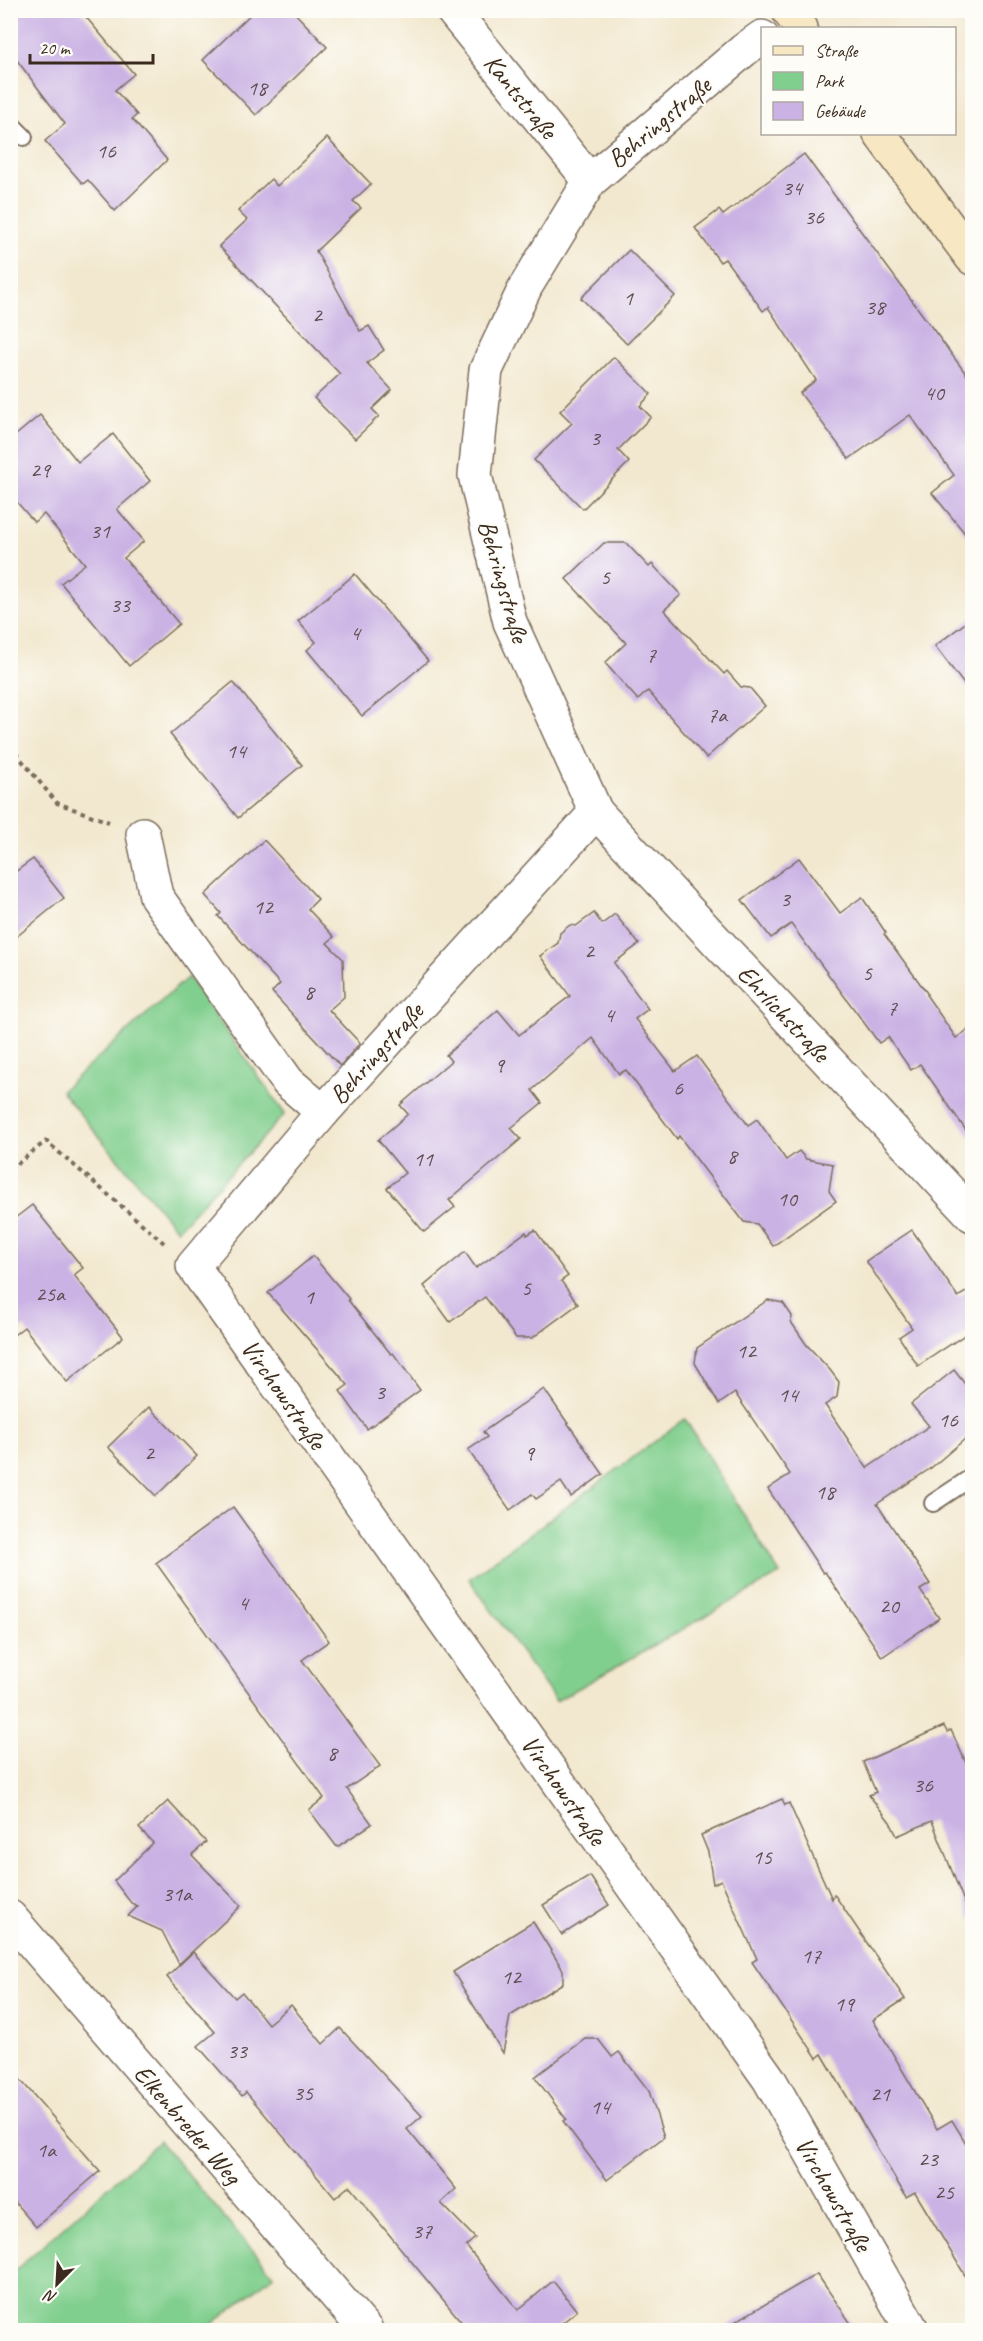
<svg xmlns="http://www.w3.org/2000/svg" width="983" height="2341" font-family="Caveat,sans-serif">
	<style>
		.green { fill: #81cf8e; stroke: #5e7c56; stroke-width: 1.5 }
		.building { fill: #cab2e4 }
		.lines { fill: none; stroke-linecap: round; stroke-linejoin: round }
		.service-casing { stroke: #7b6c5c; stroke-width: 20 }
		.minor-casing { stroke: #7b6c5c; stroke-width: 36 }
		.secondary-casing { stroke: #7b6c5c; stroke-width: 36 }
		.path { stroke: #7b6c5c; stroke-width: 4; stroke-dasharray: 4.5 4.5; stroke-linecap: butt }
		.service { stroke: #fff; stroke-width: 16 }
		.minor { stroke: #fff; stroke-width: 33 }
		.secondary { stroke: #f7e8c3; stroke-width: 33 }
		.labels { text-anchor: middle; stroke-width: 4.5; stroke-linejoin: round; paint-order: stroke }
		.number-label { font-size: 22px; fill: #5f4c50 }
		.street-label { font-size: 26px; fill: #3b2a1e; stroke: #fdfcf7 }
	</style>
	<rect width="100%" height="100%" fill="#fdfcf7"/>
	<filter id="ink" filterUnits="userSpaceOnUse"><feTurbulence type="fractalNoise" baseFrequency=".0167" numOctaves="2"/><feDisplacementMap in="SourceGraphic" scale="12" xChannelSelector="R" yChannelSelector="G"/><feConvolveMatrix kernelMatrix="1 2 1 2 8 2 1 2 1" color-interpolation-filters="sRGB"/></filter>
	<filter id="wash" filterUnits="userSpaceOnUse"><feTurbulence type="fractalNoise" baseFrequency=".008" numOctaves="4" result="noise"/><feDisplacementMap in="SourceGraphic" scale="24" xChannelSelector="R" yChannelSelector="G"/><feGaussianBlur stdDeviation="1.35" result="paint"/><feColorMatrix in="noise" values="0 0 0 0 0 0 0 0 0 0 0 0 0 0 0 0 0 1.4 0 .05"/><feComposite in="paint" operator="in"/></filter>
	<g filter="url(#wash)">
		<rect width="100%" height="100%" fill="#f2e8cf"/>
		<g class="green">
			<polygon points="188,977 285,1114 177,1230 61,1091"/>
			<polygon points="685,1419 780,1574 556,1701 469,1579"/>
			<polygon points="159,2141 274,2275 205,2330 11,2330 11,2274"/>
		</g>
		<g id="blocks">
			<g class="building">
				<polygon points="10,10 80,10 134,74 115,90 137,115 132,119 167,160 115,211 88,180 83,184 45,141 65,124 10,51"/>
				<polygon points="255,10 292,10 327,47 256,115 203,60"/>
				<polygon points="327,138 371,184 353,201 361,208 316,251 360,331 369,326 384,350 367,363 392,390 372,409 379,416 355,439 314,398 340,374 219,246 247,220 238,211 271,179 277,186"/>
				<polygon points="804,154 972,382 972,542 932,493 954,475 910,415 849,459 800,393 816,380 768,307 763,311 725,259 720,262 695,228 719,210 723,215"/>
				<polygon points="629,250 675,296 627,344 581,298"/>
				<polygon points="614,357 651,394 640,406 651,417 618,450 629,462 583,509 534,460 572,423 560,411"/>
				<polygon points="40,415 78,462 113,434 150,481 117,509 144,541 124,558 179,624 129,666 61,583 85,564 44,514 34,522 10,494 10,440"/>
				<polygon points="604,543 626,543 649,567 652,564 681,595 664,610 724,674 727,671 741,687 750,688 765,706 706,758 648,691 638,700 605,663 626,643 566,579"/>
				<polygon points="355,574 428,661 362,716 307,650 316,642 298,621"/>
				<polygon points="972,618 972,695 935,646"/>
				<polygon points="233,682 302,765 238,818 170,734"/>
				<polygon points="264,840 318,899 308,909 334,937 327,943 343,959 344,997 329,1010 360,1043 340,1066 272,992 280,984 218,916 221,913 205,895"/>
				<polygon points="799,858 840,913 862,897 886,933 884,934 927,993 927,996 956,1038 972,1027 972,1139 920,1064 911,1070 888,1037 879,1043 791,924 771,938 742,900"/>
				<polygon points="33,859 64,898 10,942 10,876"/>
				<polygon points="594,913 602,924 615,914 639,944 614,963 648,1009 635,1019 675,1071 697,1056 748,1125 757,1119 786,1160 799,1151 806,1159 833,1164 829,1191 836,1201 773,1246 757,1224 744,1222 679,1136 677,1139 626,1070 619,1074 593,1038 532,1090 542,1103 511,1128 521,1139 449,1200 455,1207 424,1232 387,1188 405,1173 378,1140 408,1114 400,1105 451,1061 446,1055 498,1010 519,1035 570,996 540,956 558,943 560,933 570,925 576,926"/>
				<polygon points="32,1205 83,1268 74,1275 123,1337 67,1382 24,1327 10,1338 10,1222"/>
				<polygon points="535,1230 568,1276 561,1281 578,1304 532,1338 516,1338 485,1297 450,1322 424,1286 465,1252 476,1268 526,1232 527,1235"/>
				<polygon points="912,1230 958,1297 972,1288 972,1330 918,1366 899,1337 912,1328 866,1261"/>
				<polygon points="313,1256 349,1299 348,1300 391,1354 393,1353 420,1390 367,1429 340,1391 348,1385 268,1293"/>
				<polygon points="768,1300 783,1303 792,1316 791,1322 806,1344 830,1370 839,1382 837,1397 825,1405 867,1468 929,1426 911,1404 954,1370 972,1393 972,1433 931,1468 877,1504 930,1584 920,1590 939,1618 882,1657 825,1572 823,1573 768,1489 790,1474 735,1393 719,1404 695,1363 697,1348"/>
				<polygon points="544,1389 603,1474 571,1497 561,1482 536,1499 532,1494 510,1510 468,1450 487,1437 483,1432"/>
				<polygon points="149,1407 197,1456 156,1496 108,1447"/>
				<polygon points="233,1507 329,1641 302,1660 380,1766 347,1789 372,1824 337,1847 309,1810 324,1798 156,1563"/>
				<polygon points="944,1726 947,1732 951,1730 972,1776 972,1919 971,1919 932,1821 897,1836 890,1822 869,1795 876,1792 863,1762"/>
				<polygon points="782,1799 785,1805 789,1803 832,1899 834,1894 905,1999 873,2020 937,2129 952,2120 972,2153 972,2287 915,2192 906,2197 822,2054 817,2058 752,1962 757,1959 721,1880 713,1884 708,1852 701,1835"/>
				<polygon points="168,1801 206,1842 192,1855 241,1906 179,1964 162,1931 128,1916 138,1906 131,1903 114,1881 153,1843 139,1828"/>
				<polygon points="590,1876 609,1905 562,1935 543,1905"/>
				<polygon points="533,1922 563,1970 563,1983 510,2016 503,2053 453,1972"/>
				<polygon points="193,1952 235,1998 242,1992 268,2024 291,2005 323,2044 340,2028 422,2116 407,2129 456,2189 441,2203 475,2238 466,2246 518,2310 553,2281 577,2311 552,2331 469,2331 349,2186 335,2198 246,2092 242,2096 198,2046 215,2032 167,1977"/>
				<polygon points="585,2039 598,2039 612,2057 619,2052 649,2091 664,2137 607,2180 563,2121 566,2119 535,2077"/>
				<polygon points="10,2068 100,2171 36,2227 10,2197"/>
				<polygon points="817,2274 856,2331 719,2331"/>
			</g>
		</g>
	</g>
	<g filter="url(#ink)">
		<use href="#blocks" fill-opacity="0" stroke="#7b6c5c" stroke-width="1.5"/>
		<g class="lines">
			<defs>
				<g id="service">
					<polyline points="10,123 24,137"/>
					<polyline points="933,1503 972,1477"/>
				</g>
				<g id="minor">
					<polyline points="452,10 590,181"/>
					<polyline points="762,37 744,50 590,181 526,286 486,370 475,475 510,622 596,812 323,1112 193,1266 769,2079 912,2330"/>
					<polyline points="596,812 972,1215"/>
					<polyline points="143,834 156,896 288,1082 323,1112"/>
					<polyline points="10,1917 366,2330"/>
				</g>
				<g id="secondary">
					<polyline points="788,10 801,28"/>
					<polyline points="880,134 972,258"/>
				</g>
			</defs>
			<use href="#service" class="service-casing"/>
			<use href="#minor" class="minor-casing"/>
			<use href="#secondary" class="secondary-casing"/>
			<g class="path">
				<polyline points="10,746 57,803 109,822"/>
				<polyline points="10,1170 46,1141 164,1243"/>
			</g>
			<use href="#service" class="service"/>
			<use href="#minor" class="minor"/>
			<use href="#secondary" class="secondary"/>
		</g>
	</g>
	<g class="labels">
		<g class="number-label">
			<text x="257" y="95">18</text>
			<text x="106" y="158">16</text>
			<text x="792" y="195">34</text>
			<text x="814" y="224">36</text>
			<text x="628" y="305">1</text>
			<text x="875" y="314">38</text>
			<text x="317" y="322">2</text>
			<text x="934" y="400">40</text>
			<text x="595" y="445">3</text>
			<text x="40" y="477">29</text>
			<text x="100" y="538">31</text>
			<text x="605" y="584">5</text>
			<text x="120" y="612">33</text>
			<text x="355" y="640">4</text>
			<text x="651" y="662">7</text>
			<text x="717" y="722">7a</text>
			<text x="236" y="758">14</text>
			<text x="785" y="906">3</text>
			<text x="263" y="914">12</text>
			<text x="589" y="958">2</text>
			<text x="867" y="980">5</text>
			<text x="309" y="999">8</text>
			<text x="892" y="1015">7</text>
			<text x="609" y="1022">4</text>
			<text x="499" y="1072">9</text>
			<text x="678" y="1095">6</text>
			<text x="732" y="1163">8</text>
			<text x="423" y="1166">11</text>
			<text x="787" y="1206">10</text>
			<text x="526" y="1295">5</text>
			<text x="50" y="1301">25a</text>
			<text x="309" y="1304">1</text>
			<text x="746" y="1358">12</text>
			<text x="380" y="1399">3</text>
			<text x="788" y="1402">14</text>
			<text x="948" y="1427">16</text>
			<text x="149" y="1460">2</text>
			<text x="529" y="1460">9</text>
			<text x="825" y="1499">18</text>
			<text x="243" y="1610">4</text>
			<text x="889" y="1613">20</text>
			<text x="332" y="1760">8</text>
			<text x="923" y="1792">36</text>
			<text x="762" y="1864">15</text>
			<text x="177" y="1901">31a</text>
			<text x="811" y="1963">17</text>
			<text x="511" y="1984">12</text>
			<text x="844" y="2011">19</text>
			<text x="237" y="2058">33</text>
			<text x="303" y="2100">35</text>
			<text x="880" y="2101">21</text>
			<text x="600" y="2114">14</text>
			<text x="46" y="2157">1a</text>
			<text x="928" y="2166">23</text>
			<text x="944" y="2199">25</text>
			<text x="422" y="2238">37</text>
		</g>
		<g class="street-label">
			<text transform="translate(521 96) rotate(51)" y="9">Kantstraße</text>
			<text transform="translate(659 122) rotate(-40)" y="9">Behringstraße</text>
			<text transform="translate(504 581) rotate(74)" y="9">Behringstraße</text>
			<text transform="translate(784 1013) rotate(47)" y="9">Ehrlichstraße</text>
			<text transform="translate(376 1053) rotate(-48)" y="9">Behringstraße</text>
			<text transform="translate(284 1394) rotate(55)" y="9">Virchowstraße</text>
			<text transform="translate(564 1790) rotate(55)" y="9">Virchowstraße</text>
			<text transform="translate(188 2124) rotate(49)" y="9">Elkenbreder Weg</text>
			<text transform="translate(834 2194) rotate(60)" y="9">Virchowstraße</text>
		</g>
	</g>
	<rect width="983" height="2341" fill="none" stroke="#fdfcf7" stroke-width="36"/>
	<rect x="761" y="27" width="195" height="108" fill="#fdfcf7" stroke="#afa8a0" stroke-width="1.5"/>
	<rect x="773" y="46" width="30" height="9" fill="#f7e8c3" stroke="#afa8a0" stroke-width="1.5"/>
	<text x="815" y="57" font-size="18" fill="#3b2a1e">Straße</text>
	<rect x="773" y="72" width="30" height="18" fill="#81cf8e" stroke="#afa8a0" stroke-width="1.5"/>
	<text x="815" y="87" font-size="18" fill="#3b2a1e">Park</text>
	<rect x="773" y="102" width="30" height="18" fill="#cab2e4" stroke="#afa8a0" stroke-width="1.5"/>
	<text x="815" y="117" font-size="18" fill="#3b2a1e">Gebäude</text>
	<g transform="translate(57 2284) rotate(204)" stroke="#fdfcf7" stroke-width="4.5" paint-order="stroke">
	<path d="M0-4.5L10 22L0 15L-10 22Z" fill="#3b2a1e"/>
	<text y="-9" font-size="16" font-weight="bold" text-anchor="middle" fill="#3b2a1e">N</text>
	</g>
	<path d="M30 54v9h123v-9" fill="none" stroke="#3b2a1e" stroke-width="3"/>
	<text x="39" y="54" font-size="18" fill="#3b2a1e" stroke="#fdfcf7" stroke-width="4.5" paint-order="stroke">20 m</text>
</svg>
